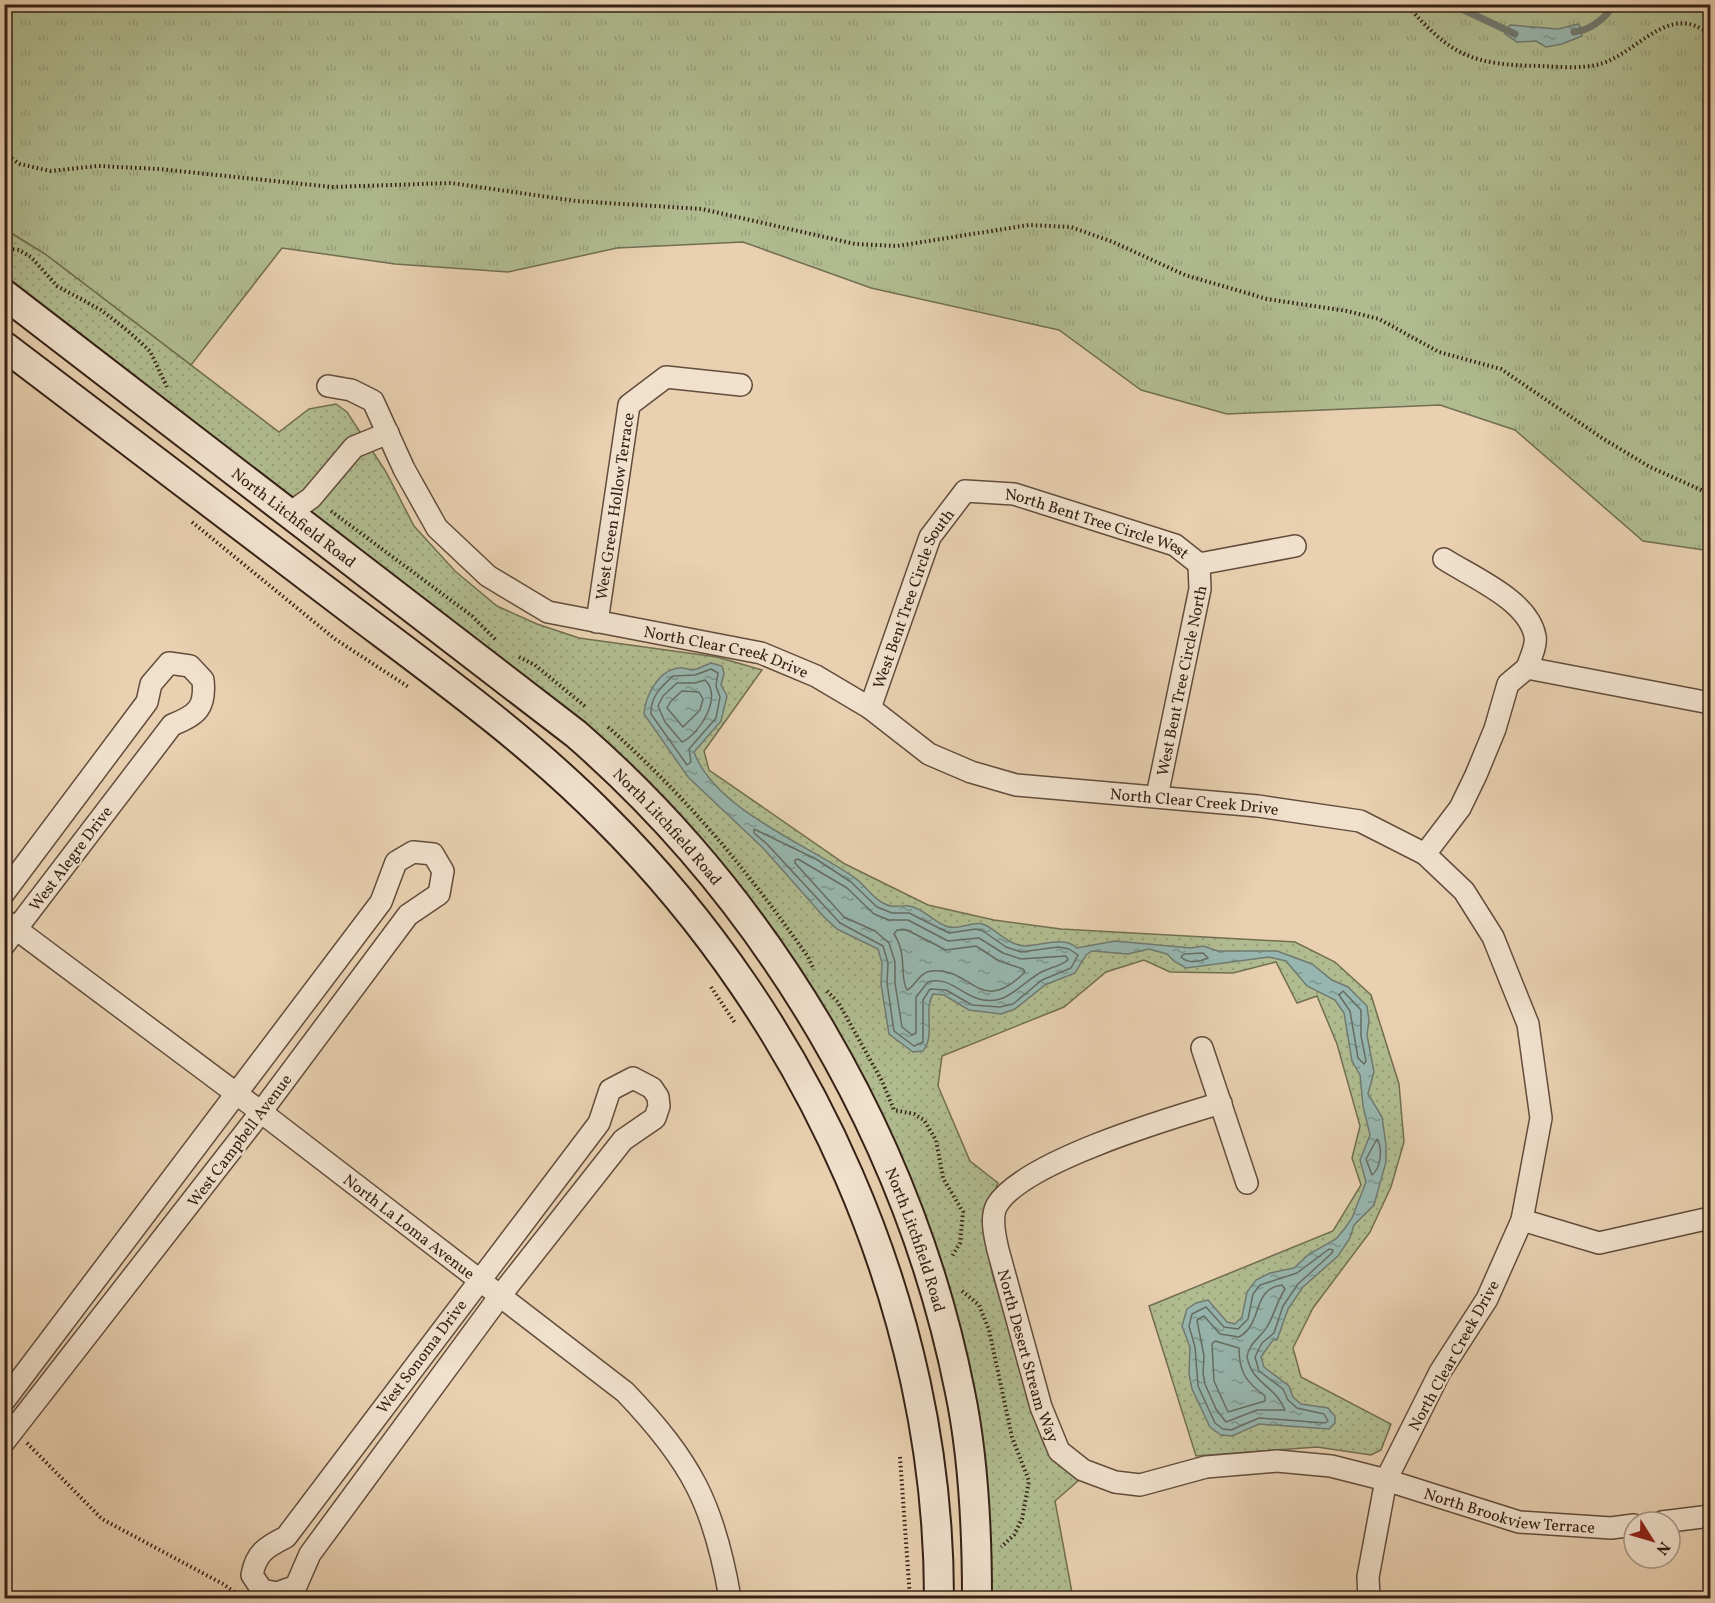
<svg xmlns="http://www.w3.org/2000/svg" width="1715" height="1603" font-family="Vollkorn,serif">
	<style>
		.grass { fill: url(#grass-tufts); stroke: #726e52; stroke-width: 1.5 }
		.garden { fill: url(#garden-dots); stroke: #726e52; stroke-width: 1.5 }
		.water { fill: url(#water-ripples); stroke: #707a71; stroke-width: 1.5 }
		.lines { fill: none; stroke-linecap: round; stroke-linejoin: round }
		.shore { stroke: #666c62; stroke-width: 1.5 }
		.stream { stroke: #707a71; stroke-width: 7 }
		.minor-casing { stroke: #624d3c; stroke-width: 24 }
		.secondary-casing { stroke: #352115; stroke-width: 32 }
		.path { stroke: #352115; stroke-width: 4; stroke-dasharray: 1.5 3; stroke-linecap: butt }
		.minor { stroke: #f0e0cc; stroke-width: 21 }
		.secondary { stroke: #f0e0cc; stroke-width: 28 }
		.labels { text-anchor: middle; stroke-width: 4.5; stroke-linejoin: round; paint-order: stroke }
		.street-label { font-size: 16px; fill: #352115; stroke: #f0e0cc }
	</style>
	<defs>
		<pattern id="grass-tufts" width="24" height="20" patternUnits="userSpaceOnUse" patternTransform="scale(1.5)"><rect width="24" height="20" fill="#b0bc90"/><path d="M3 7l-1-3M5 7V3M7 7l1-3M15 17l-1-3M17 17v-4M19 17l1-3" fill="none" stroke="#98a17b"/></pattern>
		<pattern id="garden-dots" width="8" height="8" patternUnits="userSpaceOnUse" patternTransform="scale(1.5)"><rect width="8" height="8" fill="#b0bc90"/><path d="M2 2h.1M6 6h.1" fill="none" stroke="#98a17b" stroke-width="1.8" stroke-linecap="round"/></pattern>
		<pattern id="water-ripples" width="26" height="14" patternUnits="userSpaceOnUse" patternTransform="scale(1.5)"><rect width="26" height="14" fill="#97b6af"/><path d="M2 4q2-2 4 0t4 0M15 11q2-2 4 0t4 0" fill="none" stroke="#7c948d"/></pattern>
	</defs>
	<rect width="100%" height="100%" fill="#e8d0b0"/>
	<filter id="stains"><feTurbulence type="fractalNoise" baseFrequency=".00333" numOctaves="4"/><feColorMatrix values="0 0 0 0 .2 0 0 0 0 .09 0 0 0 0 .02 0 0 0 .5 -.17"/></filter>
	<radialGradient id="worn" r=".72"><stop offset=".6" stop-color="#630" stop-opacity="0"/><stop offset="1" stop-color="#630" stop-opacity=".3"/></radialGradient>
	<polygon class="grass" points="4,5 1710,5 1710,551 1643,541 1515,430 1440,405 1227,414 1141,390 1059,330 871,288 743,242 617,248 508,272 395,264 282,248 191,365 45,254 5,229"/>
	<polygon class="garden" points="4,229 45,254 279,432 309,409 336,404 347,412 386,472 414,526 455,571 497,606 537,624 579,638 717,657 762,670 704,751 709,770 845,864 928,905 994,920 1061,929 1295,942 1335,962 1371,995 1399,1084 1404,1142 1391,1187 1370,1232 1313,1308 1293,1348 1301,1377 1391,1424 1381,1450 1371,1455 1317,1447 1196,1456 1149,1306 1333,1231 1361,1185 1352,1158 1360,1126 1337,1044 1317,996 1297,1003 1276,962 1233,973 1170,972 1144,960 1106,972 1064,1007 942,1056 938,1086 970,1161 998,1183 988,1208 985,1235 992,1273 1044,1445 1078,1481 1055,1501 1073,1598 991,1598 923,1216 697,838 5,283"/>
	<g class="water">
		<polygon points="1579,24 1582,36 1562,44 1546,47 1536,41 1517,42 1505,34 1510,25 1558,29"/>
		<path d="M 711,663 L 722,666 L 724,673 L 721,685 L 727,696 L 721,721 L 694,752 C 715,809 804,843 852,876 C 864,883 871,897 883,903 C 893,909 899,905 909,906 C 924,908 935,924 949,927 C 961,930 973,920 985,925 C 998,931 1008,945 1025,946 C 1042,946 1063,935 1077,948 L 1115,941 L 1191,948 L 1203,946 L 1218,951 L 1277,951 L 1312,964 L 1332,980 L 1348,987 L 1367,1006 L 1369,1021 L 1367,1035 L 1374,1072 L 1368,1094 L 1382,1117 L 1386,1145 L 1386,1162 L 1374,1205 L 1354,1225 L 1350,1238 L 1338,1256 L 1303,1287 L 1288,1309 L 1277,1340 L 1273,1340 L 1261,1357 L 1264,1367 L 1289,1386 L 1293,1397 L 1301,1404 L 1328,1408 L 1335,1416 L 1335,1423 L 1329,1429 L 1259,1424 L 1232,1436 L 1221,1435 L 1210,1427 L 1192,1389 L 1189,1374 L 1190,1347 L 1182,1326 L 1187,1309 L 1196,1303 L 1208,1300 L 1227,1322 L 1235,1324 L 1242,1317 L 1247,1292 L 1256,1280 L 1270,1273 L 1294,1268 L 1309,1254 L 1336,1239 L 1345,1228 L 1352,1218 L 1366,1182 L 1360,1160 L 1370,1135 L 1363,1106 L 1360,1075 L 1352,1061 L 1344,1013 L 1335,1000 L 1307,986 L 1286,961 L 1269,957 L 1186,968 L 1174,961 L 1167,954 L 1149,949 L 1128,954 L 1092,951 L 1086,955 L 1075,973 L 1045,985 L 1015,1009 L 1001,1014 L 969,1010 L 944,995 L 933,994 C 923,1011 936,1035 923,1051 L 913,1052 L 889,1034 L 881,984 L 882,963 L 878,949 L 837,929 L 824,917 L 763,848 L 688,777 L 644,714 C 645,697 658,670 679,668 C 683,667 688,670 693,670 C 699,669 705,665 711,663 Z"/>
	</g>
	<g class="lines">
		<g class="shore">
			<path d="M 711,669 L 718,673 L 716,686 L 720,697 L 716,718 L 689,749 L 691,762 L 687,765 L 651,714 C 650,697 661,687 673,676 L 695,675 Z"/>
			<path d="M 705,680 C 723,696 700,734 682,742 L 665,722 L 658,706 L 663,696 L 677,683 L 695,683 Z"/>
			<polygon points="682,691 699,692 703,699 700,710 683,727 667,708 671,701"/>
			<polygon points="754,829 816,859 851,882 877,907 892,913 909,913 949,933 976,929 983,931 1006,947 1021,952 1058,947 1069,949 1078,955 1071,968 1042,980 1013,1004 1000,1007 972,1005 946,990 930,989 923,1000 923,1042 914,1046 894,1031 887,983 888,963 883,946 840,923 767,844 754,833"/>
			<path d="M 798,859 L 847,888 L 874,914 L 889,920 L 908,920 L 948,941 L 979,938 L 1003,953 L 1021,959 L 1066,956 L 1068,960 C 1059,967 1047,968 1038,974 C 1017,987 1004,1008 976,998 C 959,992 947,976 928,982 L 916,997 L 916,1033 L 912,1035 L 902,1027 L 895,983 L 895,962 L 889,943 L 875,931 L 844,917 L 795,863 L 795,860 Z"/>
			<path d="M 897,930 L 907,930 L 946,950 L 976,946 L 999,961 L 1023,969 L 1025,972 C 979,1018 972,966 931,971 C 918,973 916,986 907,990 C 899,976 908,955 894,934 Z"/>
			<path d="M 1203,953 L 1208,958 C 1200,962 1188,964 1181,957 L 1184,954 Z"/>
			<polygon points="1343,991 1361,1010 1361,1036 1366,1061 1364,1064 1358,1058 1350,1011 1339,995"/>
			<path d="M 1377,1139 C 1383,1148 1381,1168 1372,1175 L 1366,1159 Z"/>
			<polygon points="1329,1249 1333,1250 1332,1253 1298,1284 1283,1306 1274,1333 1262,1343 1255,1357 1259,1371 1283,1389 1288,1400 1297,1408 1324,1414 1328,1421 1325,1423 1259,1418 1231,1430 1223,1429 1215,1423 1198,1386 1195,1347 1189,1326 1192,1314 1206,1307 1224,1327 1238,1329 1248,1319 1253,1294 1260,1285 1297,1273"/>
			<path d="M 1282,1285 L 1285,1289 C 1277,1301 1275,1313 1268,1325 C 1262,1337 1249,1342 1247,1357 C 1253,1385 1274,1384 1285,1410 L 1257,1410 L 1226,1422 L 1216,1409 L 1205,1384 L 1203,1373 L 1204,1356 L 1197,1320 L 1204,1316 L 1220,1334 L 1239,1337 C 1264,1323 1251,1289 1282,1285 Z"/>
			<path d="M 1215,1341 L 1239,1348 C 1239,1372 1246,1382 1265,1396 L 1265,1401 L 1228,1412 L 1214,1381 L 1212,1344 Z"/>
		</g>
		<g class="stream">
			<polyline points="1451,4 1515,34"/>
			<path d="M 1574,32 C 1591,30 1605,18 1615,4"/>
		</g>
		<defs>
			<g id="minor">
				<path id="s1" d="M 328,386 L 351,390 L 373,401 L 404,469 L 437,528 L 488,576 L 548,612 L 761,653 L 816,676 L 870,708 L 929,754 L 971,772 L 1016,785 L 1258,806 L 1360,821 L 1425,854 L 1464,891 L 1493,937 L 1528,1024 L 1541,1118 L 1522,1220 L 1487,1299 L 1440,1372 L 1386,1480 L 1368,1577 L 1369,1598"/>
				<polyline points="291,512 311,498 354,447 388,433"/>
				<path d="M 1444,559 C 1472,577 1528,600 1535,636 C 1537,645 1530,659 1527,668"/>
				<path id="s2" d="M 597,622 L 629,405 L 666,377 L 741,385"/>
				<polyline points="1527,668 1710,703"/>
				<path id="s3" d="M 870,708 L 930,537 L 965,491 L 1014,494 L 1175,545 L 1199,564 L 1295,546"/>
				<path id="s4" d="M 1157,796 L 1200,589 L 1199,564"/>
				<polyline points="1425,854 1460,808 1476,775 1495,729 1508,684 1527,668"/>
				<path d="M 4,893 L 147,702 L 151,684 L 169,663 L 190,666 L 203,680 C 206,708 197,715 172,725 L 4,945"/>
				<path id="s5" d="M 4,920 L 261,1112 L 625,1392 C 691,1461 714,1504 730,1598"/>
				<polyline points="1202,1048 1247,1183"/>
				<path d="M 633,1078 L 652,1088 L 658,1097 L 659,1106 L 655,1118 L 623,1140 L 500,1296 L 310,1554 L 296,1586 L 277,1593 L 262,1590 L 252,1575 C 256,1553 266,1547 286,1537 L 599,1123 L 610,1090 Z"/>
				<path id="s6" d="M 1221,1103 C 1171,1118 1024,1161 997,1205 C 990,1217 995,1237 998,1250 L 1041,1407 L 1059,1451 L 1083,1470 L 1115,1482 L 1140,1485 L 1206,1467 L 1277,1461 L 1331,1466 L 1386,1480 L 1519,1522 L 1611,1528 L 1634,1525"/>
				<polyline points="1522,1220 1599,1243 1710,1218"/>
				<polyline points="4,1401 381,902 396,862 413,852 433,854 443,871 439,894 408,915 261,1112 4,1442"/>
				<polyline points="1662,1522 1710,1516"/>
			</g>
			<g id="secondary">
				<path id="s7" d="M 4,294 L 576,734 C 769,902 910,1140 960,1392 C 974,1459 977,1530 977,1598"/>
				<path d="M 4,346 C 122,436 240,525 358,615 C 443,679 530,742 605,818 C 810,1022 939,1308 939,1598"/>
			</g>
		</defs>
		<use href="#minor" class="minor-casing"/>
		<use href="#secondary" class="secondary-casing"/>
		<g class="path">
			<path d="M 1406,4 C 1451,56 1472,65 1541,66 C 1560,67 1582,69 1600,64 C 1637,54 1670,0 1710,35"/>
			<polyline points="4,154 20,164 50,171 98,166 159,169 332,187 451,183 576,201 702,209 855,244 897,246 1029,225 1071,227 1113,242 1185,275 1267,299 1347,311 1379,319 1439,352 1501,369 1602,438 1650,467 1710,494"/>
			<polyline points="4,248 19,250 31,257 57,286 101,310 128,331 150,351 167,387"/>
			<polyline points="331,511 472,616 497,641"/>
			<polyline points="192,522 335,639 410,688"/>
			<polyline points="519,657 535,665 587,708"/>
			<path d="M 608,727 C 687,797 748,871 808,957 L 814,970"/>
			<polyline points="711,987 735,1023"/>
			<polyline points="827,991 838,1002 882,1081 894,1110 914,1114 924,1120 936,1140 943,1178 963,1212 960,1243 951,1258"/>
			<polyline points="962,1291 979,1305 989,1330 1012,1437 1029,1481 1022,1519 1014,1535 1001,1547"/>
			<polyline points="27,1443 102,1519 223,1584 240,1596"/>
			<polyline points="900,1457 910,1598"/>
		</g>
		<use href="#minor" class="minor"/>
		<use href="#secondary" class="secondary"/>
	</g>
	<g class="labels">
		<g class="street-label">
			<text dy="6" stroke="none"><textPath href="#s2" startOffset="117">West Green Hollow Terrace</textPath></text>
			<text dy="6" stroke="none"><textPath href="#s7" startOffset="366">North Litchfield Road</textPath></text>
			<text dy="6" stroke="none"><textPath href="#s3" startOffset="376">North Bent Tree Circle West</textPath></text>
			<text dy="6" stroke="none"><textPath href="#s3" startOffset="118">West Bent Tree Circle South</textPath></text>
			<text dy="6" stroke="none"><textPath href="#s1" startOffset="513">North Clear Creek Drive</textPath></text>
			<text dy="6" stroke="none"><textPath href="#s4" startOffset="118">West Bent Tree Circle North</textPath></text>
			<text dy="6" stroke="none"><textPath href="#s1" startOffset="1016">North Clear Creek Drive</textPath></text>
			<text dy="6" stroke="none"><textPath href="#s7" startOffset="852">North Litchfield Road</textPath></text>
			<text transform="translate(70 858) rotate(-53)" y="6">West Alegre Drive</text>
			<text transform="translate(239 1140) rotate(-53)" y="6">West Campbell Avenue</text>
			<text dy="6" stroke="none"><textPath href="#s5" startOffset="508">North La Loma Avenue</textPath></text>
			<text dy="6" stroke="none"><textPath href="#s7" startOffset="1338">North Litchfield Road</textPath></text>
			<text dy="6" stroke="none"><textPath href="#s6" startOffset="405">North Desert Stream Way</textPath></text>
			<text transform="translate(1453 1355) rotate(-61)" y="6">North Clear Creek Drive</text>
			<text transform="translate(421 1356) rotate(-53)" y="6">West Sonoma Drive</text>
			<text dy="6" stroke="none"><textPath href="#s6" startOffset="974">North Brookview Terrace</textPath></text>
		</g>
	</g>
	<rect width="1715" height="1603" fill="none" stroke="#e8d0b0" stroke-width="24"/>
	<rect x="6" y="6" width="1703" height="1591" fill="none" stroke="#352115" stroke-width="3"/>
	<rect x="12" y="12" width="1691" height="1579" fill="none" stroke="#352115" stroke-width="1.5"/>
	<g transform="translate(1652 1540) rotate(127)"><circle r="28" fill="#f0e0cc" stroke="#a59483" stroke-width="1.5"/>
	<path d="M0-4.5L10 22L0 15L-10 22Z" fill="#8f2418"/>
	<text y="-9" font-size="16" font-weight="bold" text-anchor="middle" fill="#352115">N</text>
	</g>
	<rect width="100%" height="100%" filter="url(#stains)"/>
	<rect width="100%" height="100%" fill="url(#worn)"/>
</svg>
